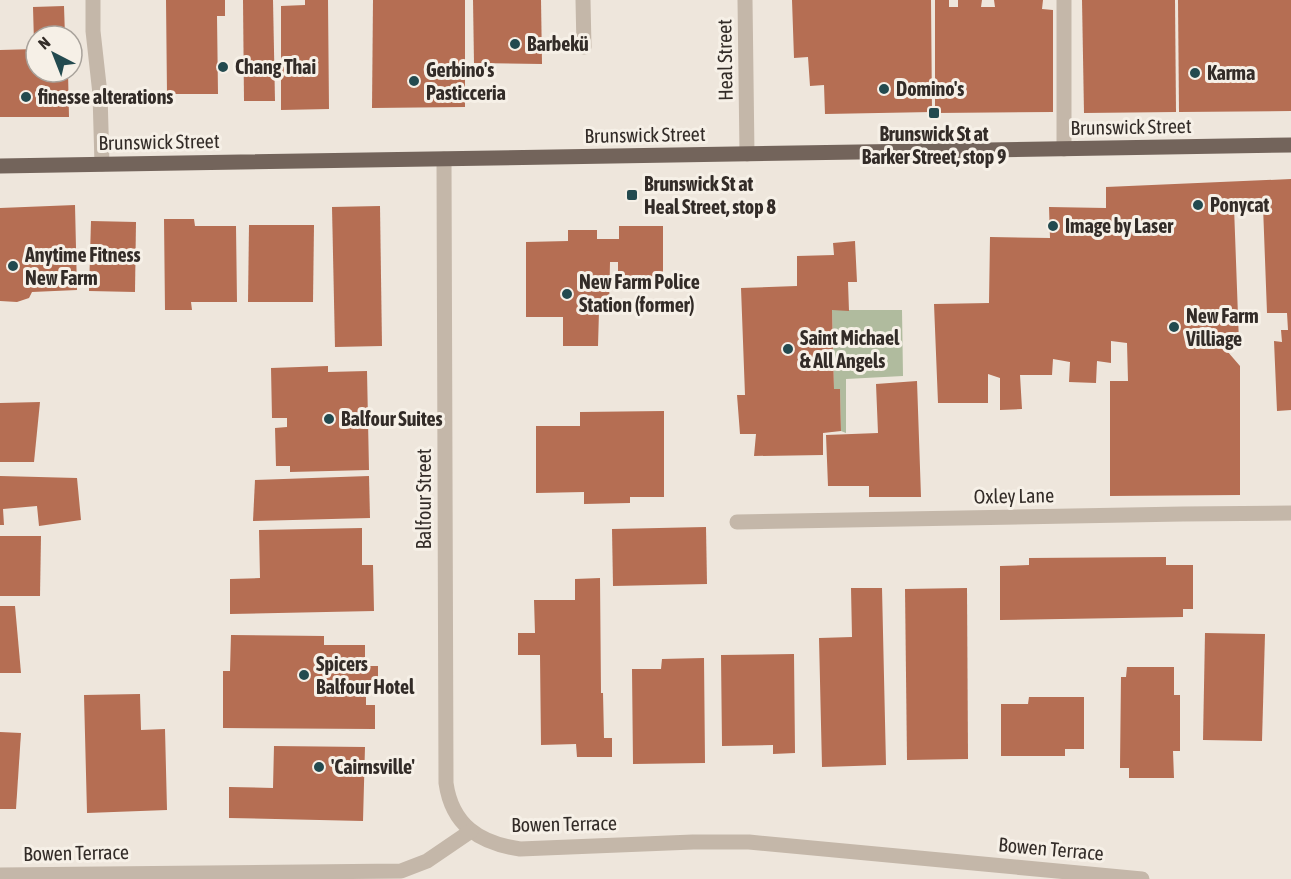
<svg xmlns="http://www.w3.org/2000/svg" width="1291" height="879" font-family="'Asap Condensed',sans-serif">
	<style>
		.green { fill: #b0bb9e }
		.building { fill: #b56e53 }
		.lines { fill: none; stroke-linecap: round; stroke-linejoin: round }
		.minor { stroke: #c4b7a9; stroke-width: 15 }
		.major { stroke: #73645b; stroke-width: 15 }
		.poi-dot { fill: #234a4f; stroke: #f6f0e7; stroke-width: 2 }
		.labels { text-anchor: middle; stroke-width: 6; stroke-linejoin: round; paint-order: stroke }
		.poi-label { font-size: 20px; font-weight: bold; fill: #332c28; stroke: #f6f0e7; text-anchor: start }
		.street-label { font-size: 20px; fill: #332c28; stroke: #f6f0e7 }
	</style>
	<rect width="100%" height="100%" fill="#eee6dc"/>
	<polygon class="green" points="832,310 902,310 903,376 846,379 846,433 841,431 840,389 834,389"/>
	<g class="building">
		<polygon points="166,0 225,0 225,16 217,16 218,94 167,94"/>
		<polygon points="243,0 273,0 275,101 244,101"/>
		<polygon points="305,0 328,0 329,109 281,110 281,6 305,5"/>
		<polygon points="373,0 465,0 465,107 372,108"/>
		<polygon points="473,0 541,0 542,64 474,63"/>
		<polygon points="792,0 931,0 932,112 825,114 824,85 810,86 808,57 794,58"/>
		<polygon points="935,0 949,0 949,7 958,7 958,0 982,0 981,7 995,7 994,0 1043,0 1042,9 1053,10 1053,112 935,113"/>
		<polygon points="1082,0 1175,0 1176,112 1084,113"/>
		<polygon points="1178,0 1291,0 1291,111 1179,112"/>
		<polygon points="64,6 65,36 36,36 36,43 34,43 33,7"/>
		<polygon points="36,49 36,72 68,72 69,117 0,117 0,50"/>
		<polygon points="1291,179 1291,410 1277,411 1274,341 1282,342 1281,330 1288,330 1287,313 1267,313 1263,206 1234,207 1239,343 1221,344 1240,366 1240,495 1110,496 1110,381 1128,381 1127,343 1111,341 1111,363 1097,361 1096,383 1069,382 1070,362 1053,359 1052,375 1020,375 1022,409 1000,410 1000,378 988,374 988,403 938,403 934,304 989,303 990,237 1050,238 1049,207 1106,208 1106,187"/>
		<polygon points="75,205 77,290 32,292 29,298 17,302 0,301 0,208"/>
		<polygon points="380,206 382,346 335,347 332,207"/>
		<polygon points="164,219 194,219 195,226 236,226 237,302 191,302 192,310 165,310"/>
		<polygon points="91,221 136,222 135,292 89,291"/>
		<polygon points="249,225 314,225 313,302 248,302"/>
		<polygon points="619,226 663,226 663,277 618,277 618,262 610,262 609,311 599,311 598,346 563,346 563,317 526,317 526,242 568,241 568,230 597,230 597,239 619,239"/>
		<polygon points="855,241 857,282 848,282 849,311 832,310 834,389 840,389 841,431 823,433 823,455 754,456 756,434 740,434 737,395 745,395 741,288 797,286 797,256 834,255 833,243"/>
		<polygon points="328,366 328,372 367,371 369,470 290,472 290,466 276,466 275,428 287,427 287,418 272,418 271,368"/>
		<polygon points="917,381 921,497 869,497 869,486 828,486 826,435 878,433 876,384"/>
		<polygon points="40,402 34,462 0,462 0,403"/>
		<polygon points="664,411 664,497 630,497 630,503 584,504 584,492 536,493 536,426 580,426 580,412"/>
		<polygon points="0,476 77,478 81,520 39,526 37,506 3,509 4,525 0,525"/>
		<polygon points="369,476 370,518 253,521 255,480"/>
		<polygon points="706,527 707,584 613,586 612,529"/>
		<polygon points="362,528 362,565 373,565 374,611 230,614 230,579 260,578 259,530"/>
		<polygon points="0,536 41,536 40,596 0,596"/>
		<polygon points="1166,557 1166,565 1193,565 1193,609 1183,609 1183,617 1000,620 1000,566 1029,565 1029,558"/>
		<polygon points="600,578 601,693 603,693 604,738 612,738 612,757 577,757 576,744 541,745 540,655 518,655 518,633 535,633 534,600 575,600 575,579"/>
		<polygon points="851,588 882,588 886,765 822,767 819,638 852,637"/>
		<polygon points="967,588 968,759 907,760 905,589"/>
		<polygon points="0,606 15,606 21,673 0,673"/>
		<polygon points="1205,633 1265,634 1262,741 1203,740"/>
		<polygon points="231,635 324,636 324,645 365,645 365,666 378,666 378,686 366,686 366,705 375,705 375,729 223,728 223,671 230,671"/>
		<polygon points="794,654 795,753 773,754 773,745 722,746 721,655"/>
		<polygon points="704,658 705,763 633,764 632,669 661,669 662,659"/>
		<polygon points="1127,667 1174,667 1174,695 1180,695 1180,751 1173,751 1174,778 1129,778 1129,768 1120,768 1121,677 1126,677"/>
		<polygon points="140,694 141,730 165,729 167,810 87,813 84,695"/>
		<polygon points="1029,697 1084,697 1084,749 1065,749 1065,756 1001,756 1001,704 1028,704"/>
		<polygon points="0,732 21,733 16,809 0,809"/>
		<polygon points="274,746 365,747 363,821 229,818 229,787 273,788"/>
	</g>
	<g class="lines">
		<g class="minor">
			<polyline points="93,0 93,31 100,94 102,164"/>
			<polyline points="583,0 584,47"/>
			<polyline points="745,0 747,154"/>
			<polyline points="1064,149 1064,0"/>
			<path d="M 444,159 L 446,783 C 452,825 479,843 520,849 L 693,842 L 749,842 L 1142,879"/>
			<polyline points="737,522 1183,514 1291,513"/>
			<polyline points="0,875 401,871 427,861 471,831"/>
		</g>
		<polyline class="major" points="0,166 1291,145"/>
	</g>
	<g class="poi-dot">
		<circle cx="515" cy="44" r="6"/>
		<circle cx="223" cy="67" r="6"/>
		<circle cx="1195" cy="73" r="6"/>
		<circle cx="414" cy="81" r="6"/>
		<circle cx="884" cy="89" r="6"/>
		<circle cx="26" cy="97" r="6"/>
		<rect x="928" y="107" width="12" height="12" rx="3"/>
		<rect x="626" y="189" width="12" height="12" rx="3"/>
		<circle cx="1198" cy="205" r="6"/>
		<circle cx="1053" cy="226" r="6"/>
		<circle cx="13" cy="266" r="6"/>
		<circle cx="567" cy="294" r="6"/>
		<circle cx="1174" cy="327" r="6"/>
		<circle cx="788" cy="349" r="6"/>
		<circle cx="329" cy="419" r="6"/>
		<circle cx="304" cy="675" r="6"/>
		<circle cx="319" cy="767" r="6"/>
	</g>
	<g class="labels">
		<g class="poi-label">
			<text x="527" y="51">Barbekü</text>
			<text x="235" y="74">Chang Thai</text>
			<text x="426" y="77">Gerbino's<tspan x="426" dy="23">Pasticceria</tspan></text>
			<text x="1207" y="80">Karma</text>
			<text x="896" y="96">Domino's</text>
			<text x="38" y="104">finesse alterations</text>
			<text x="934" y="141" text-anchor="middle">Brunswick St at<tspan x="934" dy="23">Barker Street, stop 9</tspan></text>
			<text x="644" y="191">Brunswick St at<tspan x="644" dy="23">Heal Street, stop 8</tspan></text>
			<text x="1210" y="212">Ponycat</text>
			<text x="1065" y="233">Image by Laser</text>
			<text x="25" y="262">Anytime Fitness<tspan x="25" dy="23">New Farm</tspan></text>
			<text x="579" y="289">New Farm Police<tspan x="579" dy="23">Station (former)</tspan></text>
			<text x="1186" y="323">New Farm<tspan x="1186" dy="23">Villiage</tspan></text>
			<text x="800" y="345">Saint Michael<tspan x="800" dy="23">&amp; All Angels</tspan></text>
			<text x="341" y="426">Balfour Suites</text>
			<text x="316" y="671">Spicers<tspan x="316" dy="23">Balfour Hotel</tspan></text>
			<text x="331" y="774">'Cairnsville'</text>
		</g>
		<g class="street-label">
			<text transform="translate(725 60) rotate(-91)" y="7">Heal Street</text>
			<text transform="translate(1131 127) rotate(-1)" y="7">Brunswick Street</text>
			<text transform="translate(645 135) rotate(-1)" y="7">Brunswick Street</text>
			<text transform="translate(159 142) rotate(-1)" y="7">Brunswick Street</text>
			<text transform="translate(1014 496) rotate(-1)" y="7">Oxley Lane</text>
			<text transform="translate(424 499) rotate(-90)" y="7">Balfour Street</text>
			<text transform="translate(564 824) rotate(-1)" y="7">Bowen Terrace</text>
			<text transform="translate(1051 849) rotate(5)" y="7">Bowen Terrace</text>
			<text transform="translate(76 853) rotate(-1)" y="7">Bowen Terrace</text>
		</g>
	</g>
	<g transform="translate(54 54) rotate(318)"><circle r="28" fill="#f6f0e7" stroke="#a8a29b" stroke-width="1.5"/>
	<path d="M0-4.5L10 22L0 15L-10 22Z" fill="#234a4f"/>
	<text y="-9" font-size="16" font-weight="bold" text-anchor="middle" fill="#332c28">N</text>
	</g>
</svg>
